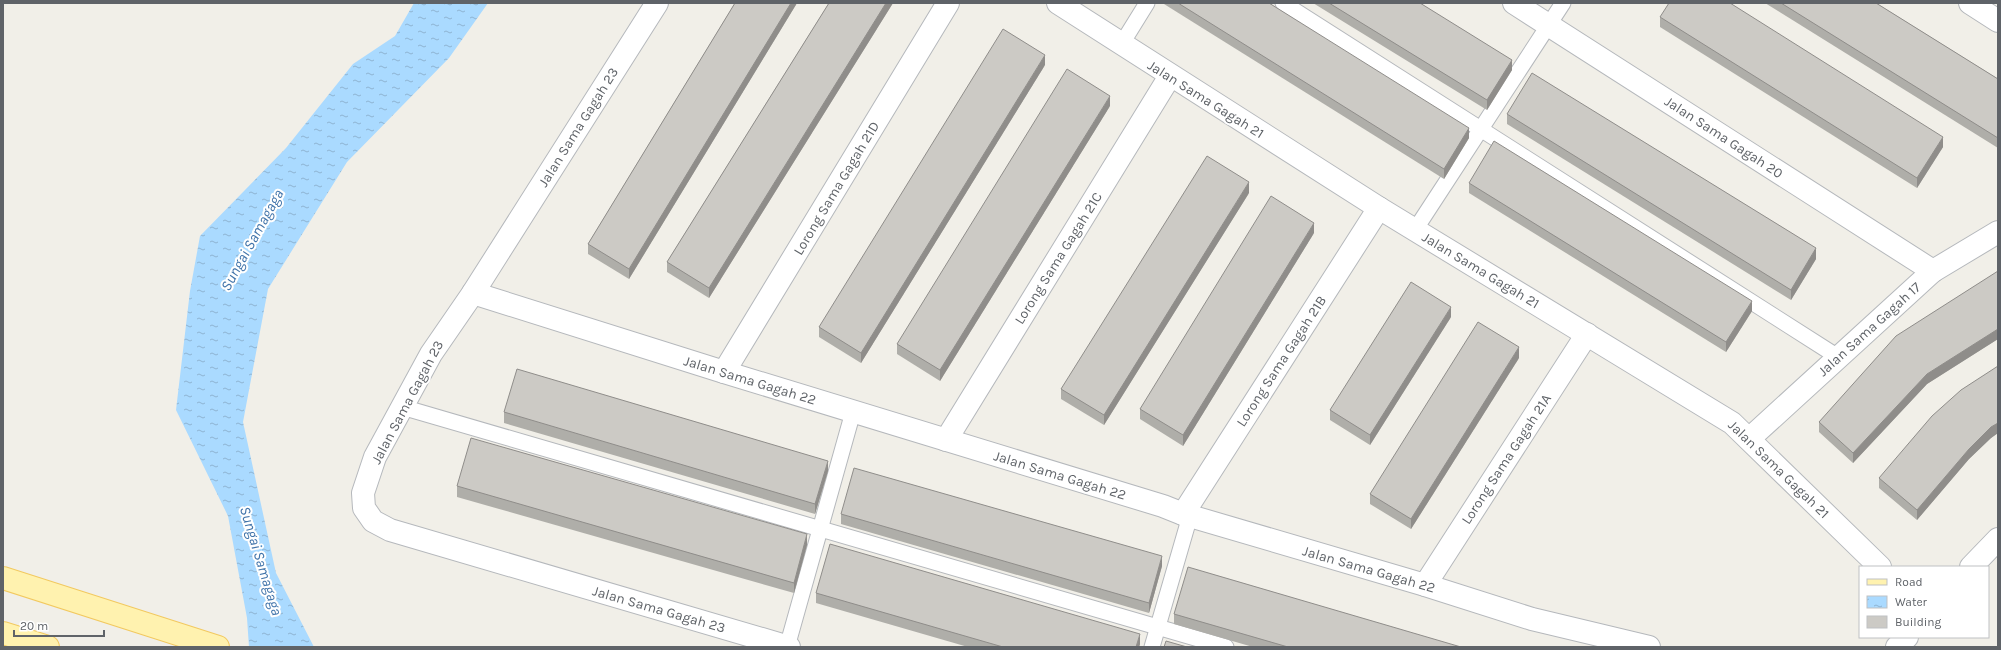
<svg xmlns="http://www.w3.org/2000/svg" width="2001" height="650" font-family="Karla,sans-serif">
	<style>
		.water { fill: url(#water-ripples) }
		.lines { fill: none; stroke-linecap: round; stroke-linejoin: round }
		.service-casing { stroke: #b5b8bc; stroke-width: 17 }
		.minor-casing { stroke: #b5b8bc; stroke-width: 24 }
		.primary-casing { stroke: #f2c960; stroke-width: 24 }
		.service { stroke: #fff; stroke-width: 15 }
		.minor { stroke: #fff; stroke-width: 22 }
		.primary { stroke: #fff2af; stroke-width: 22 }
		.wall { fill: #afaea9 }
		.shaded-wall { fill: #8f8d8a }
		.building { fill: #cccac5; stroke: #8f8d8a }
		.labels { text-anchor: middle; stroke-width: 4; stroke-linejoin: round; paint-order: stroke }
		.street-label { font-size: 14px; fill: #5f6368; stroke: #fff }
		.water-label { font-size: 15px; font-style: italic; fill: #4174aa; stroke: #fff }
	</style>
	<defs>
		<pattern id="water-ripples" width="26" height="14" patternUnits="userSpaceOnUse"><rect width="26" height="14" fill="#aadaff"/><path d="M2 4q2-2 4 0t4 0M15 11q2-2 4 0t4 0" fill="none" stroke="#8eb4d2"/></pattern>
	</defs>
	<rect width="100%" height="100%" fill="#f1efe8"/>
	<polygon class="water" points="414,3 488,3 449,58 347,162 268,289 243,422 276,573 314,647 249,647 247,618 228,516 176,410 190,291 200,236 286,148 353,64 395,36"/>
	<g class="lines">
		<defs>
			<g id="service">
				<polyline points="1283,3 1838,357"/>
				<polyline points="1121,45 1147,3"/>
				<polyline points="1415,230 1563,3"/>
				<polyline points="402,407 1226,647"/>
				<polyline points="787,647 853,412"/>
				<polyline points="1152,647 1190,516"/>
			</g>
			<g id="minor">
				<polyline points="657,3 473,293 431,354 375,457 363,493 364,508 373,521 390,530 789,647"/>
				<polyline points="1058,3 1379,208 1732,423 1880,567"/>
				<polyline points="1514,3 1933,271"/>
				<polyline points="1970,3 1998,21"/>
				<polyline points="473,293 724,372 1163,506 1183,514 1425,585 1532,619 1649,647"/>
				<polyline points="724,372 948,3"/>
				<polyline points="1749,439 1933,271 1998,232"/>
				<polyline points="946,440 1170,76"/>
				<polyline points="1183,514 1379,208"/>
				<polyline points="1971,567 1998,539"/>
				<polyline points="1425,585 1587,334"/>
				<polyline points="1897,647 1907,637"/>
			</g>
			<g id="primary">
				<polyline points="3,578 218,647"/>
				<polyline points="3,633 48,647"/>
			</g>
		</defs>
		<use href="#service" class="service-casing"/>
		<use href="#minor" class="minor-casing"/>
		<use href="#primary" class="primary-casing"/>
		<use href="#service" class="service"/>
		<use href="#minor" class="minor"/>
		<use href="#primary" class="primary"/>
	</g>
	<g class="wall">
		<polygon points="735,3 797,3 629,279 588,254 588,244"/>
		<polygon points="829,3 893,3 709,298 667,272 667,262"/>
		<polygon points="1164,3 1269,3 1469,138 1444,179 1164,4"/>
		<polygon points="1313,3 1420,3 1512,70 1487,110"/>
		<polygon points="1765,3 1876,3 1998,79 1998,148"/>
		<polygon points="1660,17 1943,147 1917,188 1660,27"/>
		<polygon points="1045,65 861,363 819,337 819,327"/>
		<polygon points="1110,106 940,381 897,354 897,344"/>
		<polygon points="1507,114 1816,259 1791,300 1507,124"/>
		<polygon points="1469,183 1752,311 1726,352 1469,193"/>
		<polygon points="1249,193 1104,425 1061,399 1061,389"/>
		<polygon points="1314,233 1183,446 1140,419 1140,409"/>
		<polygon points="1998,271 1998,339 1927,384 1853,463 1819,432 1819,422"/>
		<polygon points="1451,317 1370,445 1330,420 1330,410"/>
		<polygon points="1519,358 1411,529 1370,504 1370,494"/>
		<polygon points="1998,366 1998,433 1991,438 1969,459 1917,520 1879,488 1879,478"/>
		<polygon points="504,412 828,471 815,514 504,423"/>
		<polygon points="457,486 807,545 794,593 457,497"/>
		<polygon points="841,514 1162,566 1149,613 841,524"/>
		<polygon points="816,593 1140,644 1139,647 968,647 816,603"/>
		<polygon points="1174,614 1461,647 1253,647 1174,624"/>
	</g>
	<g class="shaded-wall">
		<polygon points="791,3 797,3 629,279 629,269"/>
		<polygon points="886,3 893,3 709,298 709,288"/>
		<polygon points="1045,55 1045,65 861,363 861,353"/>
		<polygon points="1512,60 1512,70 1487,110 1487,100"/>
		<polygon points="1110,96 1110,106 940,381 940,370"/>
		<polygon points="1469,128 1469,138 1444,179 1444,169"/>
		<polygon points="1943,137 1943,147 1917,188 1917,178"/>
		<polygon points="1249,182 1249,193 1104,425 1104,415"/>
		<polygon points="1314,223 1314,233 1183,446 1183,435"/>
		<polygon points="1816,248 1816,259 1791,300 1791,290"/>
		<polygon points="1752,301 1752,311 1726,352 1726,342"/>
		<polygon points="1451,307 1451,317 1370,445 1370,435"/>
		<polygon points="1998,329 1998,339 1927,384 1853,463 1853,453 1927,374"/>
		<polygon points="1519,347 1519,358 1411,529 1411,519"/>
		<polygon points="1998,423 1998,433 1991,438 1969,459 1917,520 1917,510 1969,449 1991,427"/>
		<polygon points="828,461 828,471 815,514 815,504"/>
		<polygon points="807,534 807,545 794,593 794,583"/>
		<polygon points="1162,556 1162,566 1149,613 1149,603"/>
		<polygon points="1140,634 1140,644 1139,647 1136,647"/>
	</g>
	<g class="building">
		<polygon points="735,3 791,3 629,269 588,244"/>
		<polygon points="829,3 886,3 709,288 667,262"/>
		<polygon points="1178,3 1269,3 1469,128 1444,169"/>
		<polygon points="1329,3 1420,3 1512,60 1487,100"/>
		<polygon points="1669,3 1730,3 1943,137 1917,178 1660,17"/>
		<polygon points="1781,3 1876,3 1998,79 1998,138"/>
		<polygon points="1003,29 1045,55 861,353 819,327"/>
		<polygon points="1067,69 1110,96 940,370 897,344"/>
		<polygon points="1532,73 1816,248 1791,290 1507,114"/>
		<polygon points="1494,141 1752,301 1726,342 1469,183"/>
		<polygon points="1207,156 1249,182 1104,415 1061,389"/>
		<polygon points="1271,196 1314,223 1183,435 1140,409"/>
		<polygon points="1998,271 1998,329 1927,374 1853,453 1819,422 1896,336"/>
		<polygon points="1411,282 1451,307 1370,435 1330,410"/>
		<polygon points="1478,322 1519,347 1411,519 1370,494"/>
		<polygon points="1998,366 1998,423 1991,427 1969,449 1917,510 1879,478 1932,416 1961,390"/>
		<polygon points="517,369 828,461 815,504 504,412"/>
		<polygon points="471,438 807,534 794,583 457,486"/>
		<polygon points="854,468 1162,556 1149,603 841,514"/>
		<polygon points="830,544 1140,634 1136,647 1003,647 816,593"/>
		<polygon points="1188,567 1461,647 1288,647 1174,614"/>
		<polygon points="1166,641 1187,647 1164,647"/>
	</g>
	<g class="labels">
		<g class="street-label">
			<text transform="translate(1206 99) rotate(32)" y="5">Jalan Sama Gagah 21</text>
			<text transform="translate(578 127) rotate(-58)" y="5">Jalan Sama Gagah 23</text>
			<text transform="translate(1724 137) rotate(33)" y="5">Jalan Sama Gagah 20</text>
			<text transform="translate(836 188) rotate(-59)" y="5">Lorong Sama Gagah 21D</text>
			<text transform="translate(1058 258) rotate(-58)" y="5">Lorong Sama Gagah 21C</text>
			<text transform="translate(1481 270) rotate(31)" y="5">Jalan Sama Gagah 21</text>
			<text transform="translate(1869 329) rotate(-42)" y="5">Jalan Sama Gagah 17</text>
			<text transform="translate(1281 361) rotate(-57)" y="5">Lorong Sama Gagah 21B</text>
			<text transform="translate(750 380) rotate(17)" y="5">Jalan Sama Gagah 22</text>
			<text transform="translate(407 402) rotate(-62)" y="5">Jalan Sama Gagah 23</text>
			<text transform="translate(1506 459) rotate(-57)" y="5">Lorong Sama Gagah 21A</text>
			<text transform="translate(1779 469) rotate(44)" y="5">Jalan Sama Gagah 21</text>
			<text transform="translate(1060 475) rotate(17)" y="5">Jalan Sama Gagah 22</text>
			<text transform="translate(1369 569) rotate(16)" y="5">Jalan Sama Gagah 22</text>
			<text transform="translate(659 609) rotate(16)" y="5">Jalan Sama Gagah 23</text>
		</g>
		<g class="water-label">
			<text transform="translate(252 240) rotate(-61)" y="5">Sungai Samagaga</text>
			<text transform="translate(261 561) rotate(73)" y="5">Sungai Samagaga</text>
		</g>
	</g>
	<rect width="2001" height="650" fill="none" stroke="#5f6368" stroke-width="8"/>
	<rect x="1859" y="566" width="130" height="72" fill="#ffffff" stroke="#bfc1c3"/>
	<rect x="1867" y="579" width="20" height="6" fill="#fff2af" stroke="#bfc1c3"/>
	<text x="1895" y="586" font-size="12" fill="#5f6368">Road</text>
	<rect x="1867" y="596" width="20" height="12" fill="url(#water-ripples)" stroke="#bfc1c3"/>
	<text x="1895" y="606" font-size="12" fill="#5f6368">Water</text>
	<rect x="1867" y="616" width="20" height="12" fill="#cccac5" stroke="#bfc1c3"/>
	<text x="1895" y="626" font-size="12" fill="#5f6368">Building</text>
	<path d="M14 630v6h90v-6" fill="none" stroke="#5f6368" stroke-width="2"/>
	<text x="20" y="630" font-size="12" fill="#5f6368" stroke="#ffffff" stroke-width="3" paint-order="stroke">20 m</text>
</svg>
